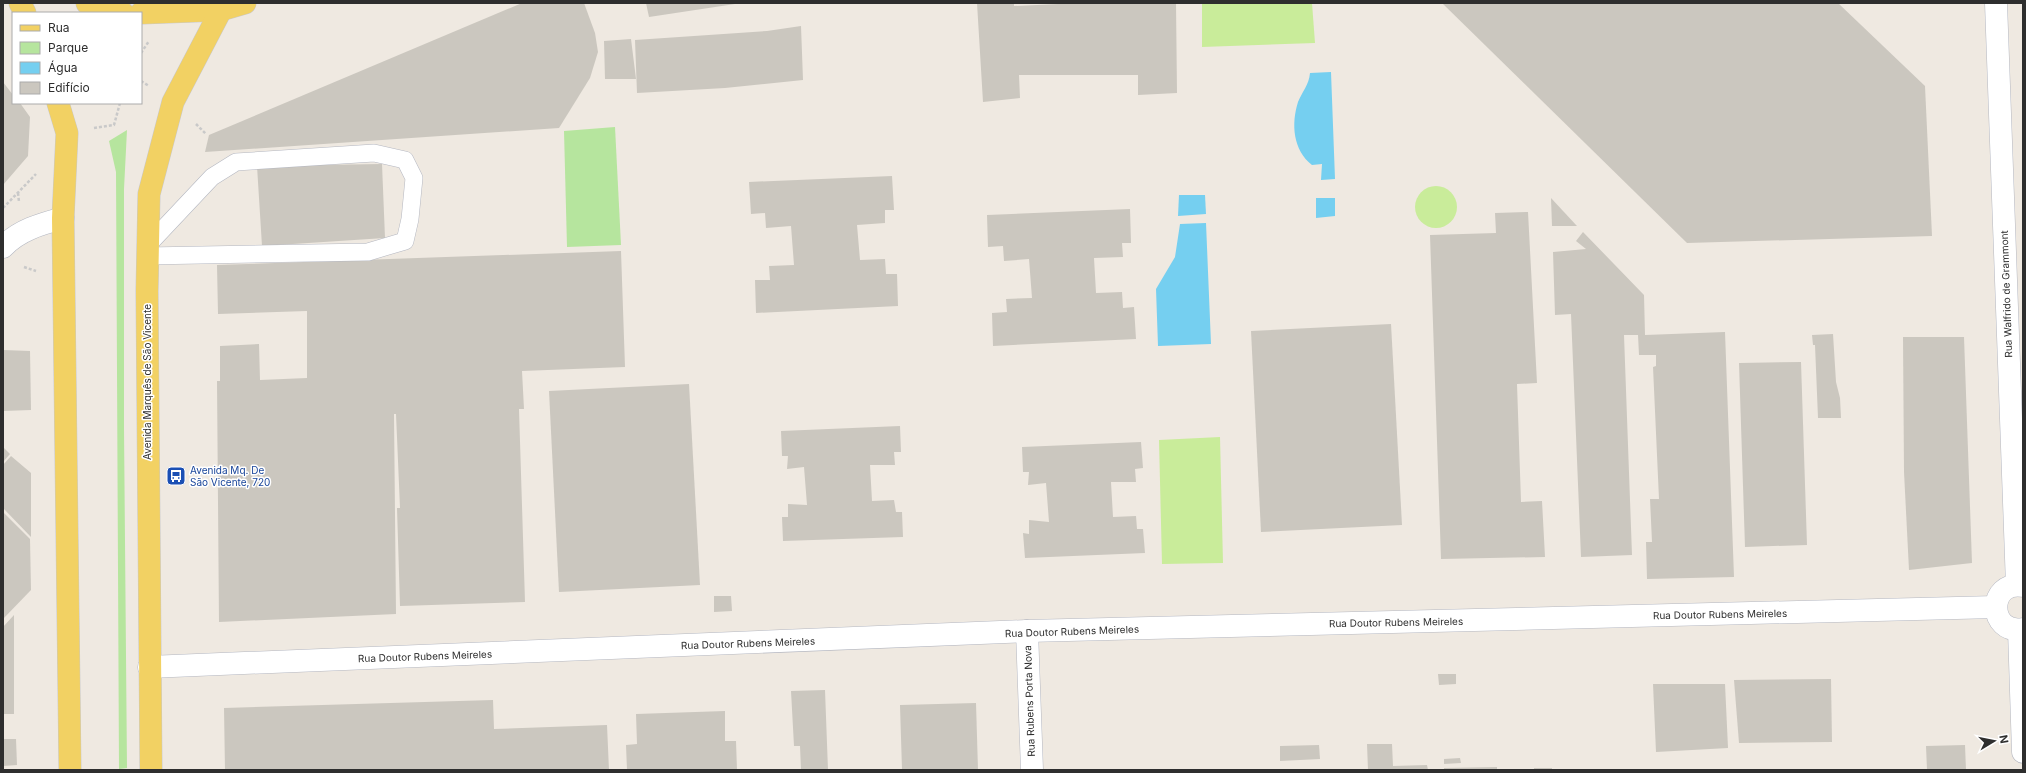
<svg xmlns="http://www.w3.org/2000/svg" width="2026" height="773" font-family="Inter,sans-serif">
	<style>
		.green { fill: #b6e59e }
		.pitch { fill: #c9ec9a }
		.water { fill: #75cff0 }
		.building { fill: #cbc7bf }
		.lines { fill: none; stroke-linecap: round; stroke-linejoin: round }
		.service-casing { stroke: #b4b7c1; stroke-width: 18 }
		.minor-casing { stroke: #b4b7c1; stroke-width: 23 }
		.tertiary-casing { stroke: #b4b7c1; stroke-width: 23 }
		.primary-casing { stroke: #c9c9c9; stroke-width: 23 }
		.path { stroke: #c9c9c9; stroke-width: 2.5; stroke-dasharray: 3 2; stroke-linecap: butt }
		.service { stroke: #fff; stroke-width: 17 }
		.minor { stroke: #fff; stroke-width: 22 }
		.tertiary { stroke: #fff; stroke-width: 22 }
		.primary { stroke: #f2d163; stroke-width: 22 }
		.labels { text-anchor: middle; stroke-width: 3; stroke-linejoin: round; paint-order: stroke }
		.street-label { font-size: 10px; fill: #2e2e2e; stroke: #fff }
		.transit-label { font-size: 10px; fill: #164399; stroke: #fff; text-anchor: start }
	</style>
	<rect width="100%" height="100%" fill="#efe9e1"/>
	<g class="green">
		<polygon points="615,127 621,245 567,247 564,131"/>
		<polygon points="127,130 124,189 124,428 127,768 119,769 116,172 109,141"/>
	</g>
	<g class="pitch">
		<polygon points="1202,3 1312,3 1315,43 1202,47"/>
		<circle cx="1436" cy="207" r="21"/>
		<polygon points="1220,437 1223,563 1162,564 1159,440"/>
	</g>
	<g class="water">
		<path d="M 1331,72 L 1335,179 L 1321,180 L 1322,164 L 1312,165 C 1293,150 1291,124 1298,102 C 1302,92 1309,85 1310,73 Z"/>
		<polygon points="1179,195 1205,195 1206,214 1178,216"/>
		<polygon points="1316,198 1335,198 1335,216 1316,218"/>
		<polygon points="1206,223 1211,344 1158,346 1156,289 1175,257 1180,224"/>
	</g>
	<g class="building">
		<polygon points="522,3 584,3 595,33 598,52 590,78 559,128 205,152 209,135"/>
		<polygon points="646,3 735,3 735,4 649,17"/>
		<polygon points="977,3 1014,3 1014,6 1079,3 1176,3 1177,93 1138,95 1138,75 1019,75 1020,98 983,102"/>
		<polygon points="1442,3 1838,3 1925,86 1932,236 1687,243"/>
		<polygon points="801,26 803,80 725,88 637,93 635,40 767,31"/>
		<polygon points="631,39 636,79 605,79 604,41"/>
		<polygon points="3,82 13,95 13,103 20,103 30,117 28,156 3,185"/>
		<polygon points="382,164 385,238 262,246 257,166"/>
		<polygon points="892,176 894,210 885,210 885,223 857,225 860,260 885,259 886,274 897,274 898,306 756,313 755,280 770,280 769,266 794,265 791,226 766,228 765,213 751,214 749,182"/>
		<polygon points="1551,198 1577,226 1552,226"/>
		<polygon points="1130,209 1131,243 1122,243 1123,257 1094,258 1096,293 1122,292 1123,308 1134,307 1136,339 993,346 992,313 1007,312 1006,299 1032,298 1029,259 1004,261 1003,246 988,247 987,215"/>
		<polygon points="1528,212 1537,383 1517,384 1521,502 1542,501 1545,557 1441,559 1430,235 1496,233 1495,213"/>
		<polygon points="1583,232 1644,295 1645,335 1725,332 1734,577 1647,579 1646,542 1652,542 1650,499 1659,499 1653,367 1656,366 1656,355 1639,355 1638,335 1624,335 1632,555 1581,557 1571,314 1555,315 1553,252 1586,249 1576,241"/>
		<polygon points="621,251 625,367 522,371 524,409 519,409 525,602 400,606 397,508 400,508 396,414 394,414 396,614 219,622 217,381 220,381 220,346 259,344 260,380 307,378 307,311 218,314 217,265"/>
		<polygon points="1391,324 1402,525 1261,532 1251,331"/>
		<polygon points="1833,334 1836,382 1840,398 1841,418 1818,418 1815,345 1813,345 1812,335"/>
		<polygon points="1903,337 1964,337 1972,563 1909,570 1904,472"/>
		<polygon points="3,350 30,351 31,410 3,411"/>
		<polygon points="1801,362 1807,545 1745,547 1739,363"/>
		<polygon points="689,384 700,585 559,592 549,391"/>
		<polygon points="900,426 901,452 894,452 895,465 870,465 872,501 894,500 896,512 902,512 903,537 783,541 782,517 788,517 788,504 807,505 804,467 787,469 788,456 782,456 781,431"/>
		<polygon points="1141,442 1143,468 1135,469 1136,482 1111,482 1113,517 1136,516 1137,529 1143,529 1145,553 1025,558 1023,533 1029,534 1029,520 1049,522 1046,483 1028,485 1029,472 1023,472 1022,447"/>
		<polygon points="3,447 10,454 3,462"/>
		<polygon points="11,456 31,473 31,537 3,508 3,465"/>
		<polygon points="3,512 30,539 31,590 3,619"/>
		<polygon points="714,596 731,596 732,611 714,612"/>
		<polygon points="14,615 14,714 3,714 3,627"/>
		<polygon points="1438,674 1456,674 1456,684 1439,685"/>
		<polygon points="1831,679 1832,742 1739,743 1734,680"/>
		<polygon points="1653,684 1725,684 1728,748 1656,752"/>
		<polygon points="825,690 828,770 801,770 800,746 794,746 791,691"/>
		<polygon points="493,700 494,729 607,725 609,770 225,770 224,708"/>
		<polygon points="976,703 978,770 902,770 900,705"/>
		<polygon points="725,711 725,741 736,741 737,770 627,770 626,745 637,744 636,714"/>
		<polygon points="3,739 16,739 17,765 3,766"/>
		<polygon points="1367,744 1392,744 1393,766 1427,765 1428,770 1368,770"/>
		<polygon points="1319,745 1320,759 1280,761 1280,746"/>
		<polygon points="1965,745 1966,770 1927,770 1926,746"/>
		<polygon points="1460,758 1461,763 1444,764 1444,759"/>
		<polygon points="1497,767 1497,770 1444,770 1444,768"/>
		<rect x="1534" y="768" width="18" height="2"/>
	</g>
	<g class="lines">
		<defs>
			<polyline id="service" points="147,256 368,252 405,241 410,219 414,178 405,160 374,153 236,162 212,177 148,245"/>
			<g id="minor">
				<polyline points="2019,630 2023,752"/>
				<polyline points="1027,631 1032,770"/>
			</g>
			<g id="tertiary">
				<polyline points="1996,3 2017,585"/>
				<path d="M 3,247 C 19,230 41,224 63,218"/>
				<path d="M 2023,586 C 1987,580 1988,635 2023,629"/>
				<polyline points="149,667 1027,631 1996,607"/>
			</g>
			<g id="primary">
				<polyline points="20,3 25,13"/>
				<polyline points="87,3 123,13"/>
				<polyline points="141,13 221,10 245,3"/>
				<polyline points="58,103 67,133 63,218 70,770"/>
				<polyline points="151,770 147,291 149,194 173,102 221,10"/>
			</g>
		</defs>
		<use href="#service" class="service-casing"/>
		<use href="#minor" class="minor-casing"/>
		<use href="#tertiary" class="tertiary-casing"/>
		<use href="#primary" class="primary-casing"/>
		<g class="path">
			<polyline points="141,53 149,41"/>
			<polyline points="141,81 149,86"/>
			<polyline points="196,124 206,134"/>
			<polyline points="94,128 114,125 120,103"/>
			<polyline points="18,193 19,202"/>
			<polyline points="3,208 36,174"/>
			<polyline points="24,267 36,271"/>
		</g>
		<use href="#service" class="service"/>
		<use href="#minor" class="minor"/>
		<use href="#tertiary" class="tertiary"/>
		<use href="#primary" class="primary"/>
	</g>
	<defs>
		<symbol id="bus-square" viewBox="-11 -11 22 22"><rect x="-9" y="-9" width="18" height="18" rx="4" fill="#1a4fb4" stroke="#fff"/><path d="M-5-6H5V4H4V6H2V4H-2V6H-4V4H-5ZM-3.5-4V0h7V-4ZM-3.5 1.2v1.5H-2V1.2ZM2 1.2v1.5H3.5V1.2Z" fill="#fff"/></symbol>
	</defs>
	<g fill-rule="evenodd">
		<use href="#bus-square" x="165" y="465" width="22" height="22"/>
	</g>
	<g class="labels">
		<g class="street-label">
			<text transform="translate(2006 294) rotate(-92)" y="4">Rua Walfrido de Grammont</text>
			<text transform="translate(147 382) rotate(-90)" y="4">Avenida Marquês de São Vicente</text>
			<text transform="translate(1720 614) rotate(-1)" y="4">Rua Doutor Rubens Meireles</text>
			<text transform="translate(1396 622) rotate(-1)" y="4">Rua Doutor Rubens Meireles</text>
			<text transform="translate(1072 631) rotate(-2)" y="4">Rua Doutor Rubens Meireles</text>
			<text transform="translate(748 643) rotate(-2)" y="4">Rua Doutor Rubens Meireles</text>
			<text transform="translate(425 656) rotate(-2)" y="4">Rua Doutor Rubens Meireles</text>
			<text transform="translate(1029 701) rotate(-92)" y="4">Rua Rubens Porta Nova</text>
		</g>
		<g class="transit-label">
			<text x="190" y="474">Avenida Mq. De<tspan x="190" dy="12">São Vicente, 720</tspan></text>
		</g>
	</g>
	<rect width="2026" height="773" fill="none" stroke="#2e2e2e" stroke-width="8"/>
	<rect x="12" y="12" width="130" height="92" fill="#ffffff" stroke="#ababab"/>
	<rect x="20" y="25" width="20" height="6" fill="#f2d163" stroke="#ababab"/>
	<text x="48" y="32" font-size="12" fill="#2e2e2e">Rua</text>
	<rect x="20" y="42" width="20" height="12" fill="#b6e59e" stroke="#ababab"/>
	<text x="48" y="52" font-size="12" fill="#2e2e2e">Parque</text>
	<rect x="20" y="62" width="20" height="12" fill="#75cff0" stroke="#ababab"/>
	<text x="48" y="72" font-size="12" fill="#2e2e2e">Água</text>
	<rect x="20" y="82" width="20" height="12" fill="#cbc7bf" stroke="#ababab"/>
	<text x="48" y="92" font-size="12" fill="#2e2e2e">Edifício</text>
	<g transform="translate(1994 741) rotate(80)" stroke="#ffffff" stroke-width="3" paint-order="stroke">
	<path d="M0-3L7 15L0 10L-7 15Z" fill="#2e2e2e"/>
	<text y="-6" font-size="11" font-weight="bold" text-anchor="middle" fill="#2e2e2e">N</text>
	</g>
</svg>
